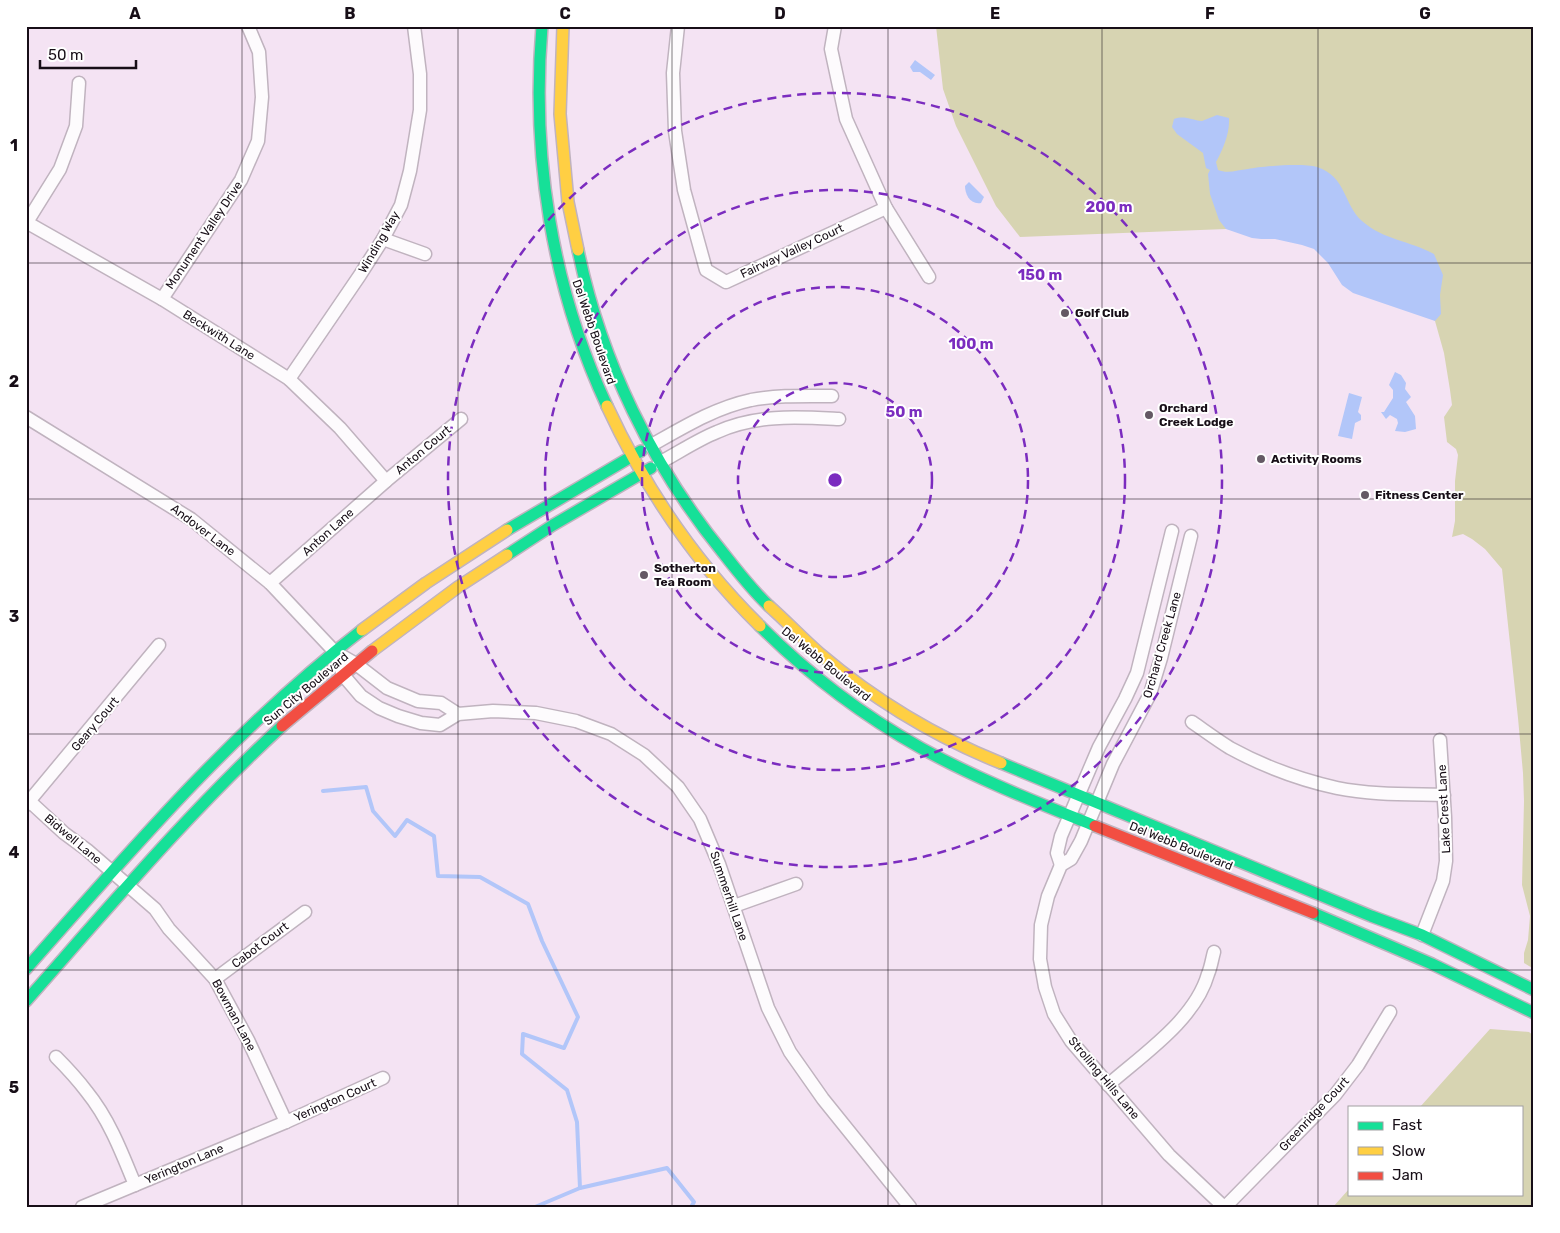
<svg xmlns="http://www.w3.org/2000/svg" width="1560" height="1233" font-family="Rubik,sans-serif">
	<style>
		.green { fill: #d7d4b2 }
		.water { fill: #b2c6f9 }
		.lines { fill: none; stroke-linecap: round; stroke-linejoin: round }
		.stream { stroke: #b2c6f9; stroke-width: 4 }
		.street-casing { stroke: #c0b3bf; stroke-width: 15 }
		.fast-casing { stroke: #c0b3bf; stroke-width: 14 }
		.slow-casing { stroke: #c0b3bf; stroke-width: 14 }
		.jam-casing { stroke: #c0b3bf; stroke-width: 14 }
		.street { stroke: #fdfbfd; stroke-width: 12 }
		.fast { stroke: #16e098; stroke-width: 11 }
		.slow { stroke: #ffcf43; stroke-width: 11 }
		.jam { stroke: #f24e42; stroke-width: 11 }
		.grid { fill: none; stroke: #170e17; stroke-width: 1; stroke-opacity: 0.55 }
		.ring { fill: none; stroke: #7b2cbf; stroke-width: 2.5; stroke-dasharray: 9 6 }
		.poi-dot { fill: #645964; stroke: #fff; stroke-width: 2 }
		.labels { text-anchor: middle; stroke-width: 4; stroke-linejoin: round; paint-order: stroke }
		.street-label { font-size: 12px; fill: #170e17; stroke: #fff }
		.poi-label { font-size: 12px; font-weight: bold; fill: #170e17; stroke: #fff; text-anchor: start }
		.centre { fill: #7b2cbf; stroke: #fff; stroke-width: 2.5 }
		.ring-label { font-size: 15px; text-anchor: middle; font-weight: bold; fill: #7b2cbf; stroke: #fff; stroke-width: 4; stroke-linejoin: round; paint-order: stroke }
		.neatline { fill: none; stroke: #170e17; stroke-width: 2 }
		.grid-label { font-size: 16px; text-anchor: middle; font-weight: bold; fill: #170e17 }
	</style>
	<rect width="100%" height="100%" fill="#f4e3f3"/>
	<g class="green">
		<polygon points="936,26 1534,26 1534,969 1524,963 1524,953 1528,940 1530,916 1522,885 1524,801 1523,773 1518,718 1502,569 1485,549 1472,539 1463,534 1452,537 1455,521 1455,481 1458,455 1456,449 1447,442 1444,417 1452,405 1450,390 1444,353 1435,321 1321,233 1226,229 1020,237 996,206 956,126 943,89"/>
		<polygon points="1490,1029 1529,1032 1534,1036 1534,1207 1333,1207 1349,1189 1349,1194 1521,1194 1521,1107 1420,1107"/>
	</g>
	<g class="water">
		<polygon points="915,60 935,75 931,80 920,72 913,72 910,67"/>
		<path d="M 1217,115 L 1229,118 C 1230,133 1223,149 1216,162 L 1218,170 C 1228,174 1238,170 1248,169 C 1263,166 1303,163 1317,167 C 1347,177 1343,204 1362,221 C 1383,240 1411,241 1434,254 L 1443,275 L 1440,295 L 1441,314 L 1435,321 L 1353,293 L 1342,285 L 1328,263 L 1314,249 L 1302,245 L 1275,239 L 1261,239 L 1252,238 L 1226,229 L 1219,220 L 1210,194 L 1208,174 L 1210,170 L 1206,168 L 1203,153 L 1177,134 L 1172,127 L 1174,119 C 1185,115 1191,120 1202,121 Z"/>
		<path d="M 969,182 L 984,197 L 981,203 C 970,205 965,194 965,186 Z"/>
		<polygon points="1395,372 1401,375 1406,383 1405,389 1411,397 1406,402 1415,416 1416,429 1405,432 1395,431 1398,423 1397,419 1390,415 1386,419 1381,412 1384,412 1393,398 1393,390 1389,385"/>
		<polygon points="1349,393 1362,397 1358,412 1361,415 1361,420 1355,423 1352,439 1338,436"/>
	</g>
	<g class="lines">
		<g class="stream">
			<polyline points="323,791 366,787 373,811 395,836 407,820 434,836 438,876 480,877 528,904 542,941 578,1017 564,1048 523,1034 522,1054 567,1090 577,1122 580,1188 667,1168 694,1202 691,1207"/>
			<polyline points="535,1207 580,1188"/>
		</g>
		<defs>
			<g id="street">
				<polyline points="678,26 673,73 675,131 684,190 706,270 726,282 886,208"/>
				<polyline points="835,26 831,49 846,119 886,208 929,277"/>
				<polyline points="26,222 162,299 289,379 340,428 386,481"/>
				<polyline points="27,222 60,169 76,126 79,83"/>
				<polyline points="383,239 425,254"/>
				<polyline points="162,299 241,180 258,141 262,97 259,52 248,26"/>
				<polyline points="289,379 360,275 383,239 401,205 410,171 420,110 420,74 414,26"/>
				<polyline points="26,417 191,519 270,583 335,652 356,664 387,688 418,701 441,703 458,714"/>
				<path d="M 650,446 C 682,428 714,408 751,400 C 777,395 805,396 832,396"/>
				<path d="M 659,463 C 678,453 697,440 717,432 C 756,414 798,417 839,419"/>
				<polyline points="1191,536 1161,658 1150,694 1113,764 1081,841 1071,859 1061,865 1048,896 1041,925 1040,959 1045,987 1054,1014 1071,1041 1169,1155 1224,1207"/>
				<polyline points="270,583 386,481 461,419"/>
				<polyline points="335,652 343,675 361,696 379,708 398,716 421,723 440,725 458,714 493,711 536,713 576,721 611,734 644,755 678,787 700,819 719,864 768,1008 790,1052 823,1099 910,1207"/>
				<path d="M 1192,722 C 1205,731 1217,740 1230,748 C 1263,766 1301,780 1337,788 C 1372,795 1409,794 1444,795"/>
				<polyline points="26,798 64,833 87,850 155,909 169,929 215,979 248,1040 286,1122"/>
				<polyline points="26,805 159,645"/>
				<polyline points="1061,865 1057,853 1061,836 1099,747 1125,699 1137,673 1172,531"/>
				<polyline points="734,906 796,884"/>
				<polyline points="1422,935 1443,881 1446,861 1445,817 1440,740"/>
				<polyline points="215,979 305,912"/>
				<path d="M 56,1057 C 67,1068 78,1080 87,1092 C 109,1119 122,1153 135,1185"/>
				<path d="M 1108,1085 C 1142,1055 1195,1020 1208,974 C 1211,967 1212,959 1214,952"/>
				<polyline points="82,1207 286,1122 383,1078"/>
				<polyline points="1225,1207 1335,1095 1358,1065 1390,1012"/>
			</g>
			<g id="fast">
				<path d="M 542,26 C 531,156 552,288 607,406"/>
				<path d="M 578,250 C 601,361 652,466 724,554 C 738,572 752,590 769,606"/>
				<polyline points="507,530 641,451"/>
				<polyline points="507,555 553,525 651,468"/>
				<path d="M 760,626 C 808,674 862,715 921,748 C 977,779 1036,802 1095,826"/>
				<polyline points="1001,763 1371,916 1422,935 1534,990"/>
				<polyline points="1313,913 1432,964 1534,1013"/>
				<path d="M 26,969 C 131,850 236,727 362,630"/>
				<path d="M 26,1001 C 109,907 190,811 282,726"/>
			</g>
			<g id="slow">
				<polyline points="563,26 560,114 568,202 578,250"/>
				<path d="M 607,406 C 645,488 696,563 760,626"/>
				<path d="M 769,606 C 786,621 802,638 819,653 C 872,698 936,737 1001,763"/>
				<polyline points="362,630 426,583 507,530"/>
				<polyline points="372,651 458,587 507,555"/>
			</g>
			<g id="jam">
				<polyline points="282,726 372,651"/>
				<polyline points="1095,826 1313,913"/>
			</g>
		</defs>
		<use href="#street" class="street-casing"/>
		<use href="#fast" class="fast-casing"/>
		<use href="#slow" class="slow-casing"/>
		<use href="#jam" class="jam-casing"/>
		<use href="#street" class="street"/>
		<use href="#fast" class="fast"/>
		<use href="#slow" class="slow"/>
		<use href="#jam" class="jam"/>
	</g>
	<path class="grid" d="M 242,26 L 242,1207M 458,26 L 458,1207M 672,26 L 672,1207M 888,26 L 888,1207M 1102,26 L 1102,1207M 1318,26 L 1318,1207M 26,263 L 1534,263M 26,499 L 1534,499M 26,734 L 1534,734M 26,970 L 1534,970"/>
	<g class="ring">
		<circle cx="835" cy="480" r="97"/>
		<circle cx="835" cy="480" r="193"/>
		<circle cx="835" cy="480" r="290"/>
		<circle cx="835" cy="480" r="387"/>
	</g>
	<g class="poi-dot">
		<circle cx="1065" cy="313" r="5"/>
		<circle cx="1149" cy="415" r="5"/>
		<circle cx="1261" cy="459" r="5"/>
		<circle cx="1365" cy="495" r="5"/>
		<circle cx="644" cy="575" r="5"/>
	</g>
	<g class="labels">
		<g class="street-label">
			<text transform="translate(204 235) rotate(-56)" y="4">Monument Valley Drive</text>
			<text transform="translate(379 242) rotate(-60)" y="4">Winding Way</text>
			<text transform="translate(792 251) rotate(-25)" y="4">Fairway Valley Court</text>
			<text transform="translate(594 332) rotate(71)" y="4">Del Webb Boulevard</text>
			<text transform="translate(219 335) rotate(32)" y="4">Beckwith Lane</text>
			<text transform="translate(423 450) rotate(-40)" y="4">Anton Court</text>
			<text transform="translate(203 530) rotate(37)" y="4">Andover Lane</text>
			<text transform="translate(328 532) rotate(-42)" y="4">Anton Lane</text>
			<text transform="translate(1162 645) rotate(-74)" y="4">Orchard Creek Lane</text>
			<text transform="translate(826 664) rotate(39)" y="4">Del Webb Boulevard</text>
			<text transform="translate(306 689) rotate(-40)" y="4">Sun City Boulevard</text>
			<text transform="translate(95 724) rotate(-50)" y="4">Geary Court</text>
			<text transform="translate(1444 809) rotate(-93)" y="4">Lake Crest Lane</text>
			<text transform="translate(73 839) rotate(40)" y="4">Bidwell Lane</text>
			<text transform="translate(1181 846) rotate(22)" y="4">Del Webb Boulevard</text>
			<text transform="translate(729 896) rotate(71)" y="4">Summerhill Lane</text>
			<text transform="translate(260 945) rotate(-37)" y="4">Cabot Court</text>
			<text transform="translate(234 1015) rotate(62)" y="4">Bowman Lane</text>
			<text transform="translate(1104 1078) rotate(50)" y="4">Strolling Hills Lane</text>
			<text transform="translate(335 1100) rotate(-24)" y="4">Yerington Court</text>
			<text transform="translate(1314 1114) rotate(-47)" y="4">Greenridge Court</text>
			<text transform="translate(184 1164) rotate(-23)" y="4">Yerington Lane</text>
		</g>
		<g class="poi-label">
			<text x="1075" y="317">Golf Club</text>
			<text x="1159" y="412">Orchard<tspan x="1159" dy="14">Creek Lodge</tspan></text>
			<text x="1271" y="463">Activity Rooms</text>
			<text x="1375" y="499">Fitness Center</text>
			<text x="654" y="572">Sotherton<tspan x="654" dy="14">Tea Room</tspan></text>
		</g>
	</g>
	<circle cx="835" cy="480" r="8" class="centre"/>
	<g class="ring-label">
		<text x="1109" y="212">200 m</text>
		<text x="1040" y="280">150 m</text>
		<text x="971" y="349">100 m</text>
		<text x="904" y="417">50 m</text>
	</g>
	<rect width="1560" height="1233" fill="none" stroke="#ffffff" stroke-width="55"/>
	<rect x="1348" y="1106" width="175" height="90" fill="#ffffff" stroke="#a29fa2"/>
	<rect x="1358" y="1122" width="25" height="8" fill="#16e098" stroke="#a29fa2"/>
	<text x="1392" y="1130" font-size="15" fill="#170e17">Fast</text>
	<rect x="1358" y="1147" width="25" height="8" fill="#ffcf43" stroke="#a29fa2"/>
	<text x="1392" y="1156" font-size="15" fill="#170e17">Slow</text>
	<rect x="1358" y="1172" width="25" height="8" fill="#f24e42" stroke="#a29fa2"/>
	<text x="1392" y="1180" font-size="15" fill="#170e17">Jam</text>
	<path d="M40 60v8h96v-8" fill="none" stroke="#170e17" stroke-width="2.5"/>
	<text x="48" y="60" font-size="15" fill="#170e17" stroke="#ffffff" stroke-width="4" paint-order="stroke">50 m</text>
	<rect x="28" y="28" width="1504" height="1178" class="neatline"/>
	<g class="grid-label">
		<text x="135" y="19">A</text>
		<text x="350" y="19">B</text>
		<text x="565" y="19">C</text>
		<text x="780" y="19">D</text>
		<text x="995" y="19">E</text>
		<text x="1210" y="19">F</text>
		<text x="1425" y="19">G</text>
		<text x="14" y="151">1</text>
		<text x="14" y="387">2</text>
		<text x="14" y="622">3</text>
		<text x="14" y="858">4</text>
		<text x="14" y="1093">5</text>
	</g>
</svg>
